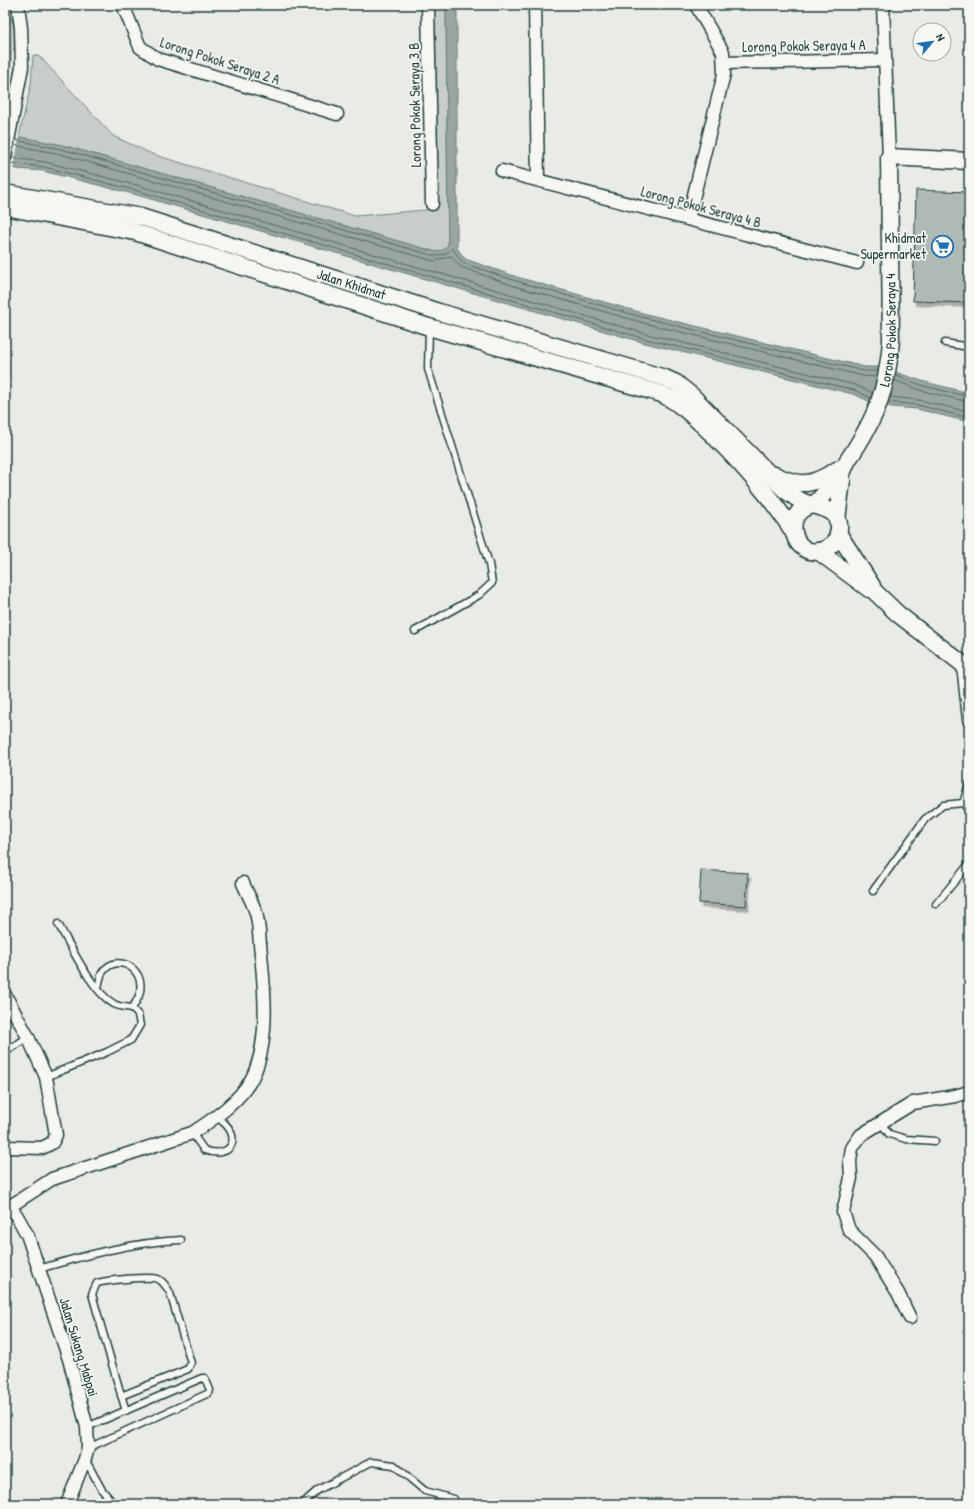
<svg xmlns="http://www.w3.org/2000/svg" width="974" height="1509" font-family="'Patrick Hand',sans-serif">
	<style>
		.green { fill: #c7cec9; stroke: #73867e }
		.water { fill: #99a6a0; stroke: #687c75 }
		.pier { fill: #e9ebe7 }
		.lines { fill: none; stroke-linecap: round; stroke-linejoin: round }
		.shore { stroke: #50675f; stroke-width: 1 }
		.building { fill: #b0bab5; stroke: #1f3d34; filter: url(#shadow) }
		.lane-casing { stroke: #1f3d34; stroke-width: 9 }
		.street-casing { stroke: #1f3d34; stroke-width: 15 }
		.secondary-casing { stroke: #1f3d34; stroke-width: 19 }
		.lane { stroke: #f6f6f2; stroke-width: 6 }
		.street { stroke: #f6f6f2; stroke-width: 12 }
		.secondary { stroke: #f6f6f2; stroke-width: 16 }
		.labels { text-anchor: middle; stroke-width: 3.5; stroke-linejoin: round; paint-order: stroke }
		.street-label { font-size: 14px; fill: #1f3d34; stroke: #f6f6f2 }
		.poi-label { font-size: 14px; fill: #1f3d34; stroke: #f6f6f2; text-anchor: end }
	</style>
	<defs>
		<filter id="shadow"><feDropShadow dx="2.5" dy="4.5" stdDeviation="0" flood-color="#0004"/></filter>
	</defs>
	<rect width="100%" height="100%" fill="#e9ebe7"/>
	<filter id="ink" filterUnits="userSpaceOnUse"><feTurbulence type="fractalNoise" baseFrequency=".025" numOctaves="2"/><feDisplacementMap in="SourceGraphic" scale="8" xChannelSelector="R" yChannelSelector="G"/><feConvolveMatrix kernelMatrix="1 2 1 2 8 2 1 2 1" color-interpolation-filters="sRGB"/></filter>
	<g filter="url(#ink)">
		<g class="green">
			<polygon points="434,5 446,5 448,245 443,250 436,252 62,145 19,137 31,84 33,55 40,57 113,136 152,154 355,216 437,209"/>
			<path d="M 5,8 C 13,14 17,37 15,46 C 14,50 11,51 11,55 C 11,72 9,88 5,106 Z"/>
		</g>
		<polygon class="water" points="446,5 457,5 457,248 465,259 517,277 646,314 865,367 880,367 925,382 969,393 969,422 917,409 892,407 871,402 853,394 645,343 137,195 43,171 17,169 5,166 5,134 62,145 436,252 443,250 448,245"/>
		<polygon class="pier" points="5,132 20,135 13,170 5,168"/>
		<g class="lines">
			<g class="shore">
				<polyline points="15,140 61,149 435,256 445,254 452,248 463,263 516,281 645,318 864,371 878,371"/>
				<polyline points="14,145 60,154 434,261 451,256 461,267 514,286 644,323 863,376 877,377"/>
				<polyline points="12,158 45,162 140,186 647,334 855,385 873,393"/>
				<polyline points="9,163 44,167 138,191 646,339 854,390 871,398"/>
				<polyline points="896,376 924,386 969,397"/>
				<polyline points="894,380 923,391 969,402"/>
				<polyline points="890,397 919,400 969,412"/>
				<polyline points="888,402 918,405 969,418"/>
			</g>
		</g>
		<g class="building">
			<polygon points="916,190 969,192 969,303 913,301"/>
			<polygon points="701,870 748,873 746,906 699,903"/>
		</g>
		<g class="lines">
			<defs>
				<g id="lane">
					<polyline points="945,343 969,347"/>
					<polyline points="415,631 479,595 492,583 489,564 428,369 429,329"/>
					<polyline points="963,803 969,811"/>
					<polyline points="873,891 925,819 943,805 963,803 969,784"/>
					<polyline points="936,904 969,864"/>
					<path d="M 98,988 C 99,984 100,977 102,973 C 118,948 158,975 132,1008"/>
					<polyline points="5,1052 28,1037"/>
					<path d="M 46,1077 L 107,1052 L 131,1040 L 140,1025 L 138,1015 L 132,1008 C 126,1007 119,1007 114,1004 C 92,992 71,946 58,924"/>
					<polyline points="881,1123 889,1134 906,1139 935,1141"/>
					<path d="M 192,1133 L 204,1150 C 234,1161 244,1133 216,1117"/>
					<path d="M 39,1269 C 86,1255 133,1242 181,1240"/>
					<path d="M 121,1396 L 188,1369 L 191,1363 L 170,1293 C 167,1287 164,1282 158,1279 C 150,1276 107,1280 97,1283 L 92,1294 C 103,1333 114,1372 126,1411"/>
					<polyline points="87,1427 202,1378 205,1378 210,1390 209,1393 88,1448"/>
					<polyline points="85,1459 102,1490 114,1504"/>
					<polyline points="302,1504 318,1490 371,1462 394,1465 425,1491 454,1499"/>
				</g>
				<g id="street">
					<polyline points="123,5 140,47 158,59 337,114"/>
					<polyline points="428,5 432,204"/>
					<polyline points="535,5 538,180"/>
					<polyline points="883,5 889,157"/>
					<polyline points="724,63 884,60"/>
					<polyline points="5,157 22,67 21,28 18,5"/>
					<polyline points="502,171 857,263"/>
					<polyline points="688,219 724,74 723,52 696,5"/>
					<polyline points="963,665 969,720"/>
					<polyline points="5,995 28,1037 46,1077 56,1135 52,1143 42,1148 5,1147"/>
					<path d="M 5,1205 C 16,1209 21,1225 27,1234 L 69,1359 L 87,1427 L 88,1448 L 85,1459 L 67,1504"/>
					<path d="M 9,1207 L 52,1179 L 192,1133 C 214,1119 240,1101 252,1078 C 271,1041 264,984 260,944 C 259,934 259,923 256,913 C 253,903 247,893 243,883"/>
					<polyline points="910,1318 898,1293 875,1256 849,1230 843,1212 851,1178 850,1161 852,1148 861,1135 913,1103 955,1096 969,1092"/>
				</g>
				<g id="secondary">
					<path id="s1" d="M 5,193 L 141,217 L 439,312 L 665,378 L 676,383 L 692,396 L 785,490 C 791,494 797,499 803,502 C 819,508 845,508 838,535 C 836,542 830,547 823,550 C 793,561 779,510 814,505"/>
					<path d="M 5,207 L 135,232 L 429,327 L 662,394 C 682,404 696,419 712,434 C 743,465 771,496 794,533"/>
					<path d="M 775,475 C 803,489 814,484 840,468"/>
					<path id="s2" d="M 814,505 C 823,495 832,485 840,476 C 844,472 845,464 848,460 C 876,418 887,391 891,341 L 889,157 L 969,161"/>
					<polyline points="837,520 842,480 840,476"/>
					<polyline points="838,533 872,586 872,589"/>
					<polyline points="818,551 869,589 872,589 898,614 969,669"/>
				</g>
			</defs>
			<use href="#lane" class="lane-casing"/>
			<use href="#street" class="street-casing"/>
			<use href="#secondary" class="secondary-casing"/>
			<use href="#lane" class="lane"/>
			<use href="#street" class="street"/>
			<use href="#secondary" class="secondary"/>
		</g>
	</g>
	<defs>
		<symbol id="supermarket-ring" viewBox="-11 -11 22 22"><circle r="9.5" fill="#f6f6f2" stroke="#1f6fb2" stroke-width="1.5"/><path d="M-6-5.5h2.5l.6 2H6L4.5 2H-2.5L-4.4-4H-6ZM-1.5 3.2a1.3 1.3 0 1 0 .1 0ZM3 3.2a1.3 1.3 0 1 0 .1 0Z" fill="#1f6fb2"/></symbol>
	</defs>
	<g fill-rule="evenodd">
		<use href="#supermarket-ring" x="930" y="234" width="25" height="25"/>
	</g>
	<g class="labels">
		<g class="street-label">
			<text transform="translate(804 46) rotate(-1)" y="5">Lorong Pokok Seraya 4 A</text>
			<text transform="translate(220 61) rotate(18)" y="5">Lorong Pokok Seraya 2 A</text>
			<text transform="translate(415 105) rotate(-91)" y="5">Lorong Pokok Seraya 3 B</text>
			<text transform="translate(701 207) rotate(15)" y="5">Lorong Pokok Seraya 4 B</text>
			<text dy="5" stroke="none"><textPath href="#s1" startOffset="359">Jalan Khidmat</textPath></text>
			<text dy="5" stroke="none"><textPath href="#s2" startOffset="196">Lorong Pokok Seraya 4</textPath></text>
			<text transform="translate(79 1347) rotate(73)" y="5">Jalan Sukang Mabpai</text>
		</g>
		<g class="poi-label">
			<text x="926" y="243">Khidmat<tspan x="926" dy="16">Supermarket</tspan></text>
		</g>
	</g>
	<rect width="974" height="1509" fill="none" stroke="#f6f6f2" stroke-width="20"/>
	<rect x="10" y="10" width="954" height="1489" fill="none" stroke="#1f3d34" stroke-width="1.5" filter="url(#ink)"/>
	<g transform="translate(932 42) rotate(61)"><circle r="19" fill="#f6f6f2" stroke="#a0aca6"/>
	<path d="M0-3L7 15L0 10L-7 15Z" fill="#1f6fb2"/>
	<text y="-6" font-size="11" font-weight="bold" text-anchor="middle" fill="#1f3d34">N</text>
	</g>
</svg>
